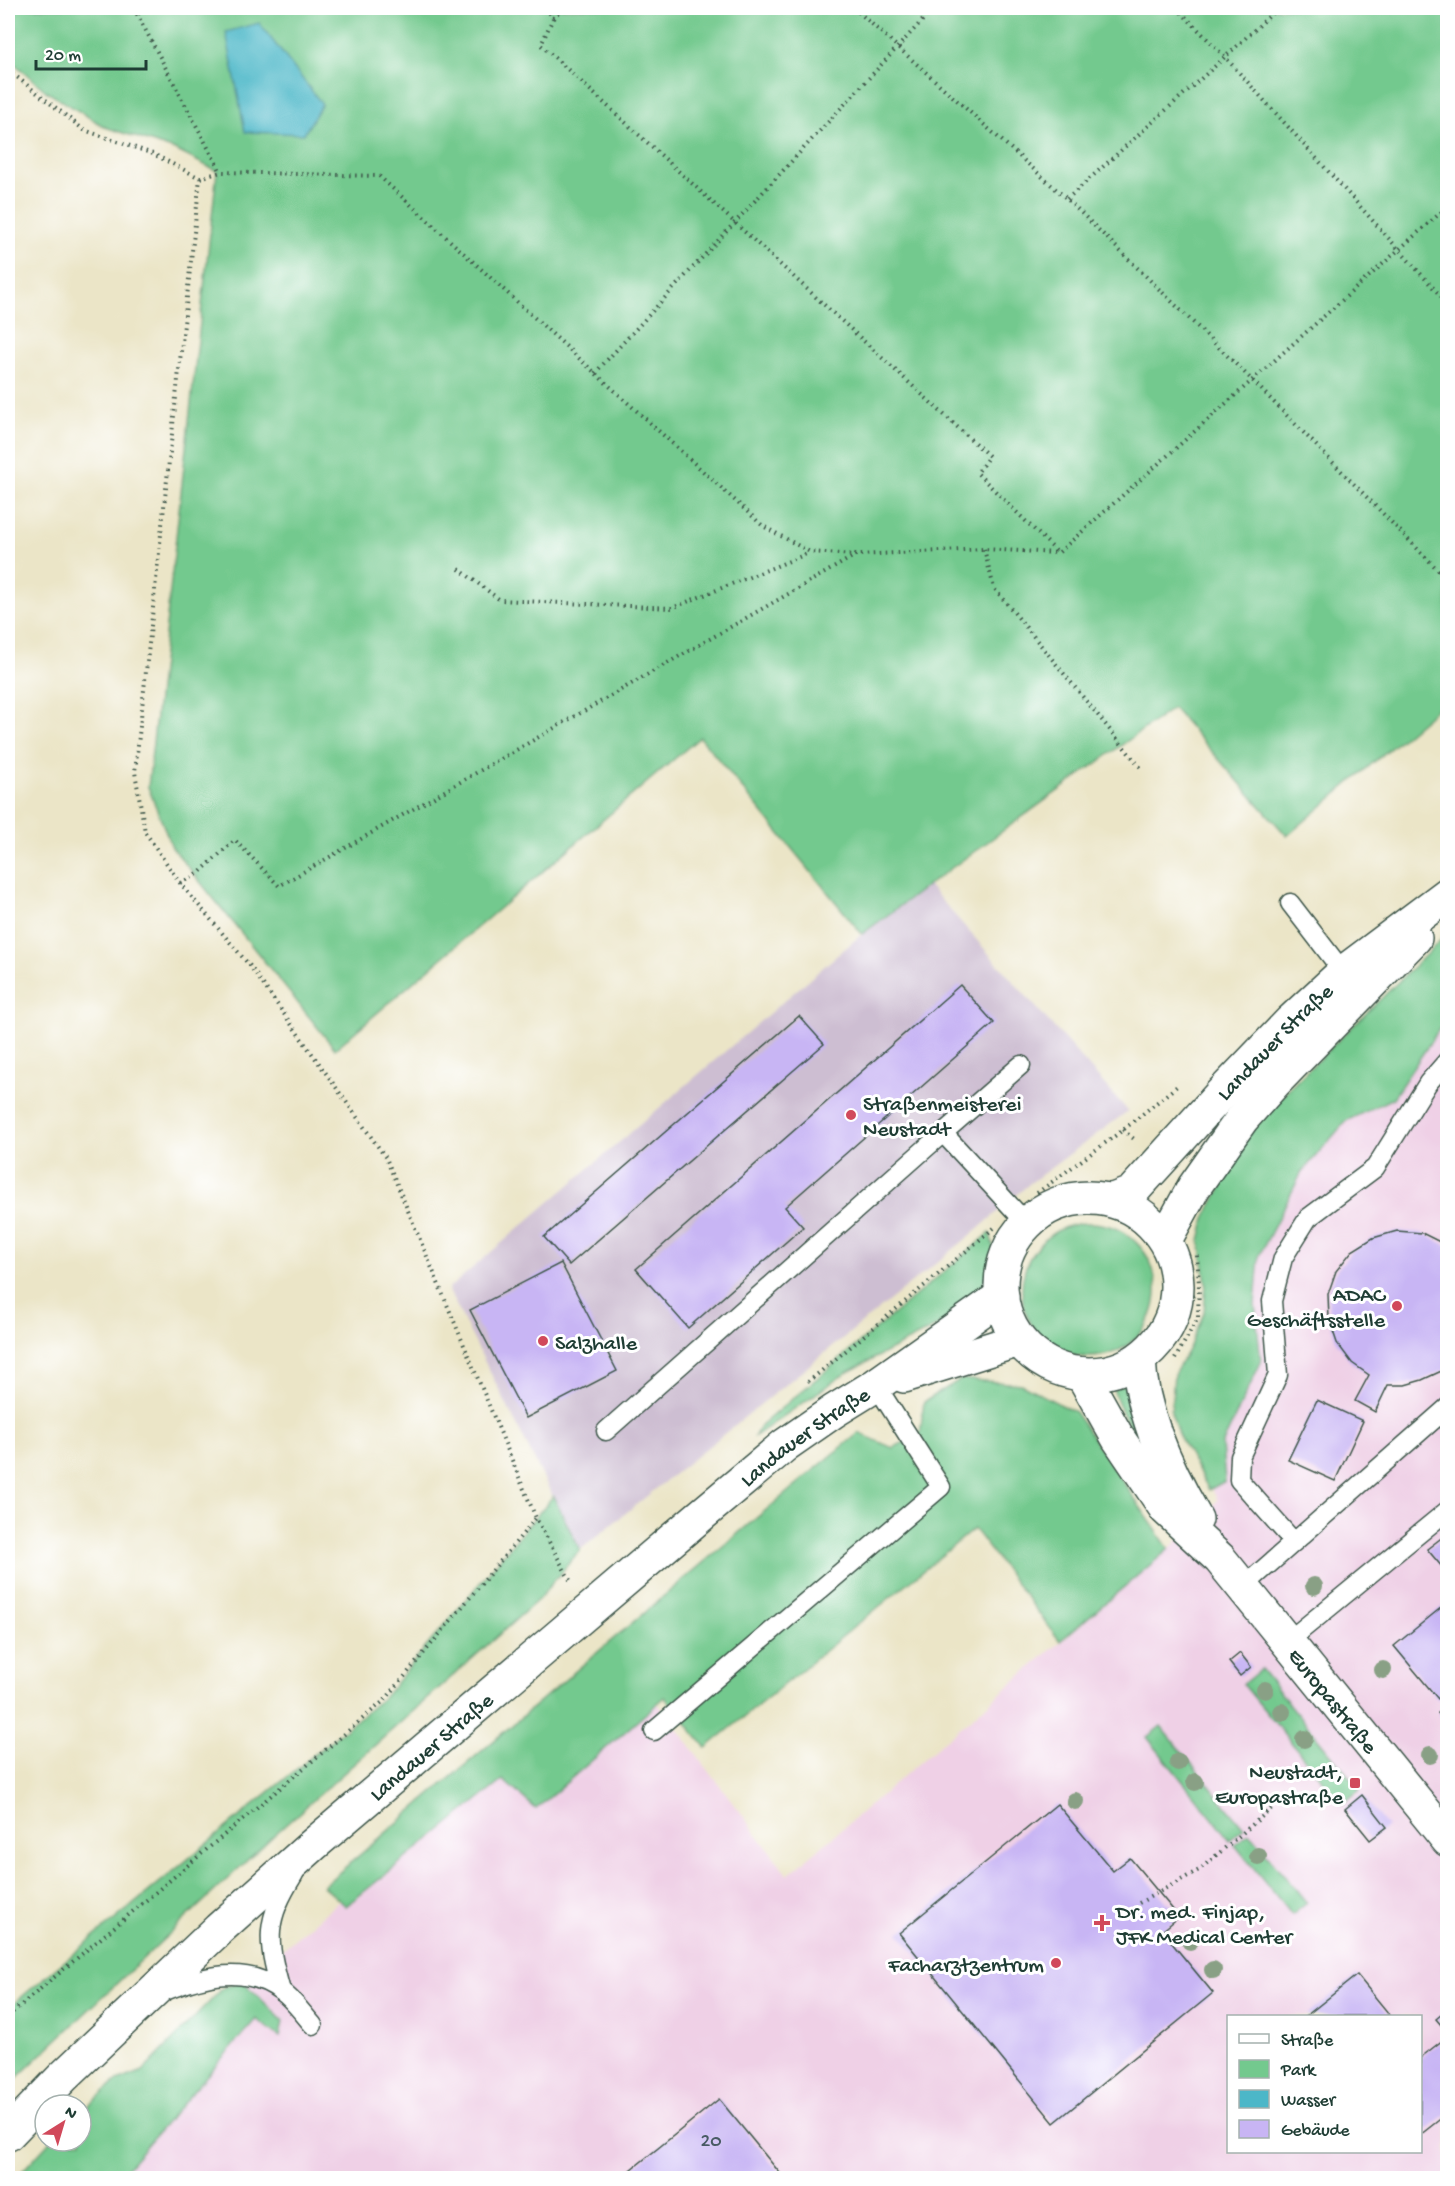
<svg xmlns="http://www.w3.org/2000/svg" width="1455" height="2186" font-family="'Gochi Hand',sans-serif">
	<style>
		.built { fill: #efd0e6; fill-rule: evenodd }
		.industrial { fill: #cdbed2 }
		.green { fill: #73c98e; stroke: #498361; stroke-width: 1.5 }
		.water { fill: #4cb7c8; stroke: #367a7e; stroke-width: 1.5 }
		.building { fill: #c8b5f4 }
		.lines { fill: none; stroke-linecap: round; stroke-linejoin: round }
		.service-casing { stroke: #3e564a; stroke-width: 21 }
		.minor-casing { stroke: #3e564a; stroke-width: 36 }
		.primary-casing { stroke: #3e564a; stroke-width: 36 }
		.path { stroke: #3e564a; stroke-width: 4; stroke-dasharray: 1.5 4.5; stroke-linecap: butt }
		.service { stroke: #fff; stroke-width: 18 }
		.minor { stroke: #fff; stroke-width: 33 }
		.primary { stroke: #fff; stroke-width: 33 }
		.tree { fill: #89a085 }
		.poi-dot { fill: #d1495b; stroke: #fff; stroke-width: 2 }
		.labels { text-anchor: middle; stroke-width: 6; stroke-linejoin: round; paint-order: stroke }
		.number-label { font-size: 20px; fill: #495b64 }
		.street-label { font-size: 22px; fill: #1f3d34; stroke: #fff }
		.poi-label { font-size: 22px; fill: #1f3d34; stroke: #fff; text-anchor: start }
	</style>
	<rect width="100%" height="100%" fill="#fff"/>
	<filter id="ink" filterUnits="userSpaceOnUse"><feTurbulence type="fractalNoise" baseFrequency=".0167" numOctaves="2"/><feDisplacementMap in="SourceGraphic" scale="12" xChannelSelector="R" yChannelSelector="G"/><feConvolveMatrix kernelMatrix="1 2 1 2 8 2 1 2 1" color-interpolation-filters="sRGB"/></filter>
	<filter id="wash" filterUnits="userSpaceOnUse"><feTurbulence type="fractalNoise" baseFrequency=".008" numOctaves="4" result="noise"/><feDisplacementMap in="SourceGraphic" scale="24" xChannelSelector="R" yChannelSelector="G"/><feGaussianBlur stdDeviation="1.35" result="paint"/><feColorMatrix in="noise" values="0 0 0 0 0 0 0 0 0 0 0 0 0 0 0 0 0 1.4 0 .05"/><feComposite in="paint" operator="in"/></filter>
	<g filter="url(#wash)">
		<rect width="100%" height="100%" fill="#ebe5c7"/>
		<path class="built" d="M 1447,953 L 1447,2178 L 78,2178 L 244,1982 L 624,1659 L 788,1875 L 1169,1549 L 1218,1500 L 1199,1468 L 1180,1364 L 1198,1332 L 1207,1305 ZM 1228,2016 L 1420,2016 L 1420,2152 L 1228,2152 Z"/>
		<polygon class="industrial" points="928,885 1128,1111 1029,1184 976,1231 580,1550 448,1289 862,934"/>
		<g class="green">
			<polygon points="8,8 1447,8 1447,700 1287,836 1173,708 928,885 862,934 700,737 335,1049 172,847 148,787 217,171 175,150 105,127 47,92 8,58"/>
			<polygon points="1447,934 1447,1026 1440,1028 1393,1098 1346,1121 1302,1172 1259,1256 1255,1304 1261,1362 1222,1445 1225,1481 1209,1490 1178,1434 1171,1412 1174,1375 1189,1348 1204,1313 1206,1283 1200,1240 1206,1216 1221,1188 1210,1182 1257,1120"/>
			<circle cx="1089" cy="1290" r="67"/>
			<polygon points="990,1233 995,1254 978,1296 953,1318 846,1373 755,1436 759,1427"/>
			<path d="M 961,1379 L 1021,1384 L 1075,1412 L 1169,1549 L 1060,1641 L 974,1529 L 706,1748 L 665,1697 L 536,1809 L 503,1780 L 346,1906 L 323,1886 C 502,1735 678,1581 859,1433 L 893,1448 L 920,1434 L 924,1402 Z"/>
			<polygon points="1127,1384 1153,1471 1121,1410 1113,1389"/>
			<polygon points="553,1496 580,1550 539,1599 273,1836 8,2086 8,2008 384,1697"/>
			<polygon points="1261,1669 1360,1790 1342,1804 1243,1684"/>
			<polygon points="1161,1726 1244,1828 1230,1840 1147,1737"/>
			<polygon points="1249,1833 1307,1903 1292,1915 1235,1845"/>
			<polygon points="244,1982 283,2021 280,2037 256,2019 118,2178 16,2178 50,2141 81,2141 81,2113 115,2082 143,2071 224,1987"/>
		</g>
		<polygon class="water" points="259,23 322,104 304,134 245,132 226,32"/>
		<g id="blocks">
			<g class="building">
				<polygon points="960,985 994,1023 785,1207 803,1227 688,1328 636,1269"/>
				<polygon points="799,1016 824,1044 569,1265 544,1237"/>
				<polygon points="1397,1231 1422,1233 1448,1246 1448,1368 1422,1380 1405,1385 1388,1385 1375,1412 1355,1401 1369,1375 1352,1363 1337,1343 1329,1319 1328,1294 1336,1271 1352,1251 1373,1238"/>
				<polygon points="561,1263 617,1371 526,1418 470,1310"/>
				<polygon points="1317,1400 1363,1421 1335,1481 1288,1460"/>
				<polygon points="1448,1533 1448,1574 1427,1549"/>
				<polygon points="1448,1602 1448,1691 1438,1699 1394,1646"/>
				<polygon points="1240,1653 1251,1667 1240,1676 1229,1662"/>
				<polygon points="1448,1705 1448,1725 1438,1713"/>
				<polygon points="1362,1795 1387,1827 1370,1840 1345,1809"/>
				<polygon points="1057,1804 1113,1871 1130,1858 1179,1917 1162,1931 1213,1993 1054,2123 899,1933"/>
				<polygon points="1357,1975 1389,2014 1386,2016 1306,2016"/>
				<polygon points="1448,2009 1448,2033 1436,2019"/>
				<polygon points="1448,2036 1448,2113 1420,2135 1420,2058"/>
				<polygon points="719,2099 784,2178 621,2178"/>
			</g>
		</g>
	</g>
	<g filter="url(#ink)">
		<use href="#blocks" fill-opacity="0" stroke="#3e564a" stroke-width="1.5"/>
		<g class="lines">
			<defs>
				<g id="service">
					<polyline points="1290,903 1347,977"/>
					<polyline points="943,1133 1021,1065"/>
					<polyline points="606,1431 943,1133 1017,1213 1029,1221"/>
					<polyline points="1294,1542 1239,1480 1240,1457 1278,1375 1272,1301 1283,1258 1308,1218 1375,1168 1428,1083 1448,1060"/>
					<polyline points="1243,1587 1448,1407"/>
					<polyline points="1287,1642 1448,1510"/>
					<polyline points="654,1731 941,1487 876,1385"/>
					<path d="M 165,1991 C 202,1976 246,1964 281,1991 C 293,1999 303,2014 313,2025"/>
					<path d="M 281,1991 C 266,1938 265,1921 294,1874"/>
				</g>
				<g id="minor">
					<path d="M 1139,1359 C 1141,1413 1169,1473 1196,1519"/>
					<path id="s1" d="M 1082,1374 L 1118,1438 L 1166,1509 L 1220,1559 L 1448,1840"/>
				</g>
				<g id="primary">
					<circle cx="1089" cy="1286" r="88"/>
					<path id="s2" d="M 1113,1200 L 1131,1193 L 1220,1095 L 1291,1021 L 1344,972 L 1448,894"/>
					<polyline points="1165,1240 1194,1187 1242,1119 1275,1082 1415,938"/>
					<polyline points="904,1376 1019,1340"/>
					<path id="s3" d="M 8,2134 L 63,2077 L 219,1929 L 313,1845 L 699,1517 L 785,1445 L 834,1411 L 876,1385 L 1002,1296"/>
				</g>
			</defs>
			<use href="#service" class="service-casing"/>
			<use href="#minor" class="minor-casing"/>
			<use href="#primary" class="primary-casing"/>
			<g class="path">
				<polyline points="136,8 137,14 221,172"/>
				<polyline points="546,8 553,18 541,45 989,456 977,473 1058,553 1448,206"/>
				<polyline points="854,8 1067,199 1252,380 1448,580"/>
				<polyline points="1177,8 1225,57 1278,8"/>
				<polyline points="138,14 145,8"/>
				<polyline points="553,18 563,8"/>
				<polyline points="8,70 84,130 153,154 200,178 135,772 145,832 180,883 250,966 386,1158 536,1518 570,1580"/>
				<polyline points="200,178 221,172 379,176 763,526 810,552 856,555"/>
				<polyline points="1067,199 1225,57 1448,304"/>
				<polyline points="595,373 934,8"/>
				<polyline points="984,549 994,588 1141,768"/>
				<polyline points="459,569 500,600 672,608 809,553"/>
				<polyline points="180,883 198,874 235,840 279,886 856,555 984,549 1057,553"/>
				<polyline points="1123,1130 1134,1139"/>
				<polyline points="1037,1193 1123,1130 1177,1086"/>
				<polyline points="1175,1359 1198,1318 1199,1284 1197,1255"/>
				<polyline points="808,1382 994,1228"/>
				<polyline points="1139,1903 1199,1870 1279,1802"/>
				<polyline points="8,2016 385,1700 536,1518"/>
			</g>
			<use href="#service" class="service"/>
			<use href="#minor" class="minor"/>
			<use href="#primary" class="primary"/>
		</g>
		<g class="tree">
			<circle cx="1314" cy="1586" r="9"/>
			<circle cx="1383" cy="1670" r="9"/>
			<circle cx="1265" cy="1690" r="9"/>
			<circle cx="1282" cy="1712" r="9"/>
			<circle cx="1304" cy="1739" r="9"/>
			<circle cx="1430" cy="1755" r="9"/>
			<circle cx="1178" cy="1762" r="9"/>
			<circle cx="1195" cy="1782" r="9"/>
			<circle cx="1075" cy="1801" r="9"/>
			<circle cx="1258" cy="1856" r="9"/>
			<circle cx="1190" cy="1941" r="9"/>
			<circle cx="1213" cy="1970" r="9"/>
		</g>
	</g>
	<g class="poi-dot">
		<circle cx="851" cy="1115" r="6"/>
		<circle cx="1397" cy="1306" r="6"/>
		<circle cx="543" cy="1341" r="6"/>
		<rect x="1349" y="1777" width="12" height="12" rx="3"/>
		<path d="M1099 1914h6v6h6v6h-6v6h-6v-6h-6v-6h6z"/>
		<circle cx="1056" cy="1963" r="6"/>
	</g>
	<g class="labels">
		<g class="number-label">
			<text x="711" y="2146">20</text>
		</g>
		<g class="street-label">
			<text dy="8" stroke="none"><textPath href="#s2" startOffset="228">Landauer Straße</textPath></text>
			<text dy="8" stroke="none"><textPath href="#s3" startOffset="1060">Landauer Straße</textPath></text>
			<text dy="8" stroke="none"><textPath href="#s1" startOffset="414">Europastraße</textPath></text>
			<text dy="8" stroke="none"><textPath href="#s3" startOffset="574">Landauer Straße</textPath></text>
		</g>
		<g class="poi-label">
			<text x="863" y="1110">Straßenmeisterei<tspan x="863" dy="25">Neustadt</tspan></text>
			<text x="1385" y="1301" text-anchor="end">ADAC<tspan x="1385" dy="25">Geschäftsstelle</tspan></text>
			<text x="555" y="1349">Salzhalle</text>
			<text x="1343" y="1778" text-anchor="end">Neustadt,<tspan x="1343" dy="25">Europastraße</tspan></text>
			<text x="1116" y="1918">Dr. med. Finjap,<tspan x="1116" dy="25">JFK Medical Center</tspan></text>
			<text x="1044" y="1971" text-anchor="end">Facharztzentrum</text>
		</g>
	</g>
	<rect width="1455" height="2186" fill="none" stroke="#fff" stroke-width="30"/>
	<rect x="1227" y="2015" width="195" height="138" fill="#ffffff" stroke="#a5b1ae" stroke-width="1.5"/>
	<rect x="1239" y="2034" width="30" height="9" fill="#ffffff" stroke="#a5b1ae" stroke-width="1.5"/>
	<text x="1281" y="2045" font-size="18" fill="#1f3d34">Straße</text>
	<rect x="1239" y="2060" width="30" height="18" fill="#73c98e" stroke="#a5b1ae" stroke-width="1.5"/>
	<text x="1281" y="2075" font-size="18" fill="#1f3d34">Park</text>
	<rect x="1239" y="2090" width="30" height="18" fill="#4cb7c8" stroke="#a5b1ae" stroke-width="1.5"/>
	<text x="1281" y="2105" font-size="18" fill="#1f3d34">Wasser</text>
	<rect x="1239" y="2120" width="30" height="18" fill="#c8b5f4" stroke="#a5b1ae" stroke-width="1.5"/>
	<text x="1281" y="2135" font-size="18" fill="#1f3d34">Gebäude</text>
	<g transform="translate(63 2123) rotate(37)"><circle r="28" fill="#ffffff" stroke="#a5b1ae" stroke-width="1.5"/>
	<path d="M0-4.5L10 22L0 15L-10 22Z" fill="#d1495b"/>
	<text y="-9" font-size="16" font-weight="bold" text-anchor="middle" fill="#1f3d34">N</text>
	</g>
	<path d="M36 60v9h110v-9" fill="none" stroke="#1f3d34" stroke-width="3"/>
	<text x="45" y="60" font-size="18" fill="#1f3d34" stroke="#ffffff" stroke-width="4.5" paint-order="stroke">20 m</text>
</svg>
